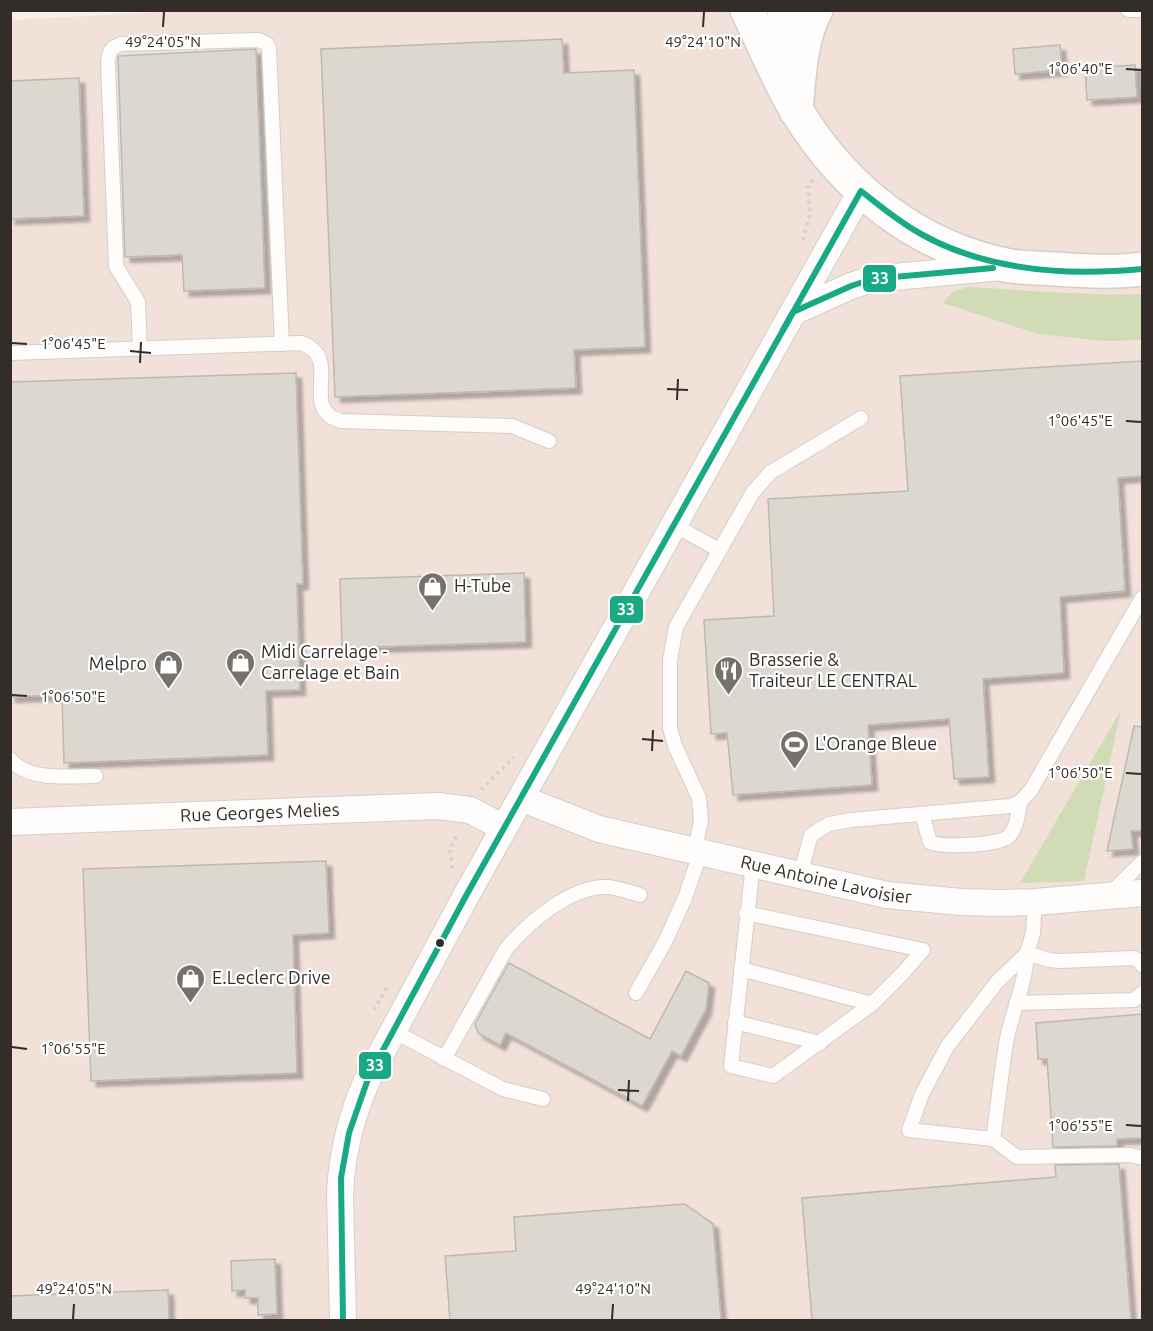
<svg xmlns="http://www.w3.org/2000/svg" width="1153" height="1331" font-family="Ubuntu,sans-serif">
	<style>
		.industrial { fill: #f1e1d9 }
		.green { fill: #d1dbb5 }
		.building { fill: #ddd7d1; stroke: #beb8b3; stroke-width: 1.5; filter: url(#shadow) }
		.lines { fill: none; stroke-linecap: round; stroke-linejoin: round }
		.service-casing { stroke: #d3cec8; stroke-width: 16 }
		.minor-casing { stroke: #d3cec8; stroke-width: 28 }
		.secondary-casing { stroke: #d3cec8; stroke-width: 36 }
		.path { stroke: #d4d1ce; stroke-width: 4; stroke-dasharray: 3 4.5; stroke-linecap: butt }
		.service { stroke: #fefdfc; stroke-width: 14 }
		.minor { stroke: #fefdfc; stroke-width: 26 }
		.secondary { stroke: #fefdfc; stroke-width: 33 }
		.bus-1-casing { stroke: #fff; stroke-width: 10 }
		.bus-1 { stroke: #19aa83; stroke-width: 6 }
		.ticks { fill: none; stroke: #322d28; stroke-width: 2 }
		.bus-dot { fill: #322d28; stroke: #fff; stroke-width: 2 }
		.labels { text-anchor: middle; stroke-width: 4.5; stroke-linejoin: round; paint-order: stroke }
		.poi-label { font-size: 18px; fill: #322d28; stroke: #fff; text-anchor: start }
		.street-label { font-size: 18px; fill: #322d28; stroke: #fff }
		.ticks-label { font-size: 15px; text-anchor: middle; fill: #322d28; stroke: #fff; stroke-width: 4.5; stroke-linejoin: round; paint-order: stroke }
		.line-badge { stroke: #fff; stroke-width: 2 }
		.badge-label { font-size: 16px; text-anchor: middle; font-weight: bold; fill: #fff }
	</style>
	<defs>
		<filter id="shadow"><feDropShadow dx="5.5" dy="5.5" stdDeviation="1.5" flood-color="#0004"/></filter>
	</defs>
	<rect width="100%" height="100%" fill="#f7f0e9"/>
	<polygon class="industrial" points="199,10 1142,11 1142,1320 11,1320 11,20"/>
	<g class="green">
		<path d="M 968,287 C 1027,290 1084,296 1142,294 L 1142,340 L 1105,341 L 1038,334 L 943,303 L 952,292 Z"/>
		<polygon points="1121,710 1084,881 1020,883"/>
	</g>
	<g class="building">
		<polygon points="562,39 564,73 634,70 645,347 574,350 576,388 335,397 321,49"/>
		<polygon points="1060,45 1062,70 1015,74 1013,49"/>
		<polygon points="256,49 265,288 184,291 182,255 125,257 118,56"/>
		<polygon points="1135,65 1137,97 1087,100 1085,68"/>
		<polygon points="79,78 84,216 10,219 10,81"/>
		<polygon points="1143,361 1143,476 1118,478 1125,591 1060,597 1064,673 983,679 989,777 954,779 949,719 868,725 872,785 733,795 727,733 711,734 704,620 774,616 768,499 908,491 900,376"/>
		<polygon points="296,373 303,584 297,584 300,690 266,691 268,755 64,763 62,695 10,697 10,382"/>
		<polygon points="524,573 526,642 342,648 340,579"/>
		<polygon points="1134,726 1143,727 1143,831 1131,831 1133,849 1107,851"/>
		<polygon points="326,861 329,933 293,935 297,1073 91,1081 83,869"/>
		<polygon points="509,963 650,1039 686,971 709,983 706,1009 681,1056 672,1051 642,1106 506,1033 500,1045 478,1033 475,1024"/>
		<polygon points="1143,1014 1143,1138 1117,1139 1117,1146 1053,1147 1047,1059 1038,1059 1036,1023"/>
		<polygon points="1119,1164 1131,1320 812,1320 802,1198 1056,1177 1055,1165"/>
		<polygon points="685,1204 713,1224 721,1320 450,1320 445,1256 516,1251 514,1217"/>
		<polygon points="275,1259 277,1314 258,1315 258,1298 245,1298 245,1290 232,1291 231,1261"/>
		<polygon points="168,1290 169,1320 10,1320 10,1296"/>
	</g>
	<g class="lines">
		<defs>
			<g id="service">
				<polyline points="1128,10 1141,10"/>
				<path d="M 140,349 L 138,302 L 116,266 L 108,63 C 109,51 110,48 121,44 L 259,40 L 267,44 L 269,48 L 282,344"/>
				<path d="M 10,353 L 301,343 C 345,358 297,409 341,421 L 512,426 L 549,441"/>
				<polyline points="674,525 719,550"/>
				<path d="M 10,759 C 29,782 69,776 96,776"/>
				<path d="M 922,814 L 930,842 C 942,848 998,845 1008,837 C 1017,829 1018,813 1020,802"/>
				<polyline points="695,850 701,820 699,798 675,746 670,728 670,660 676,627 753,492 771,472 861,418"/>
				<polyline points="800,875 811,835 829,824 851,820 1010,806 1020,802 1031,790 1142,598"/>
				<polyline points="1110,894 1142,862"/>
				<polyline points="1035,902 1033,933 1027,953 1049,960 1061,961 1133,958 1140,961 1142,965"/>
				<polyline points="746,913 923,950 903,973 872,1004 773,1076 731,1066 753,864"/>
				<path d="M 1027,953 C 1026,982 1013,1010 1007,1038 C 1001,1071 998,1106 993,1139 L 909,1130 L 922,1094 L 947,1047 L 997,982 Z"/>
				<polyline points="741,969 872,1004"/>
				<polyline points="636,993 665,942 685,898 701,851"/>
				<polyline points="1016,1003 1134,1000 1142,993"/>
				<polyline points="735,1022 820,1043"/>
				<polyline points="393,1031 503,1089 543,1099"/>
				<path d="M 444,1059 L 506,949 C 528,923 571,885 608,887 C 619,888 629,892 640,895"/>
				<polyline points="993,1139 1017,1157 1130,1155 1142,1158"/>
			</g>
			<g id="minor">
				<polyline points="793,312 851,286 872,279 1002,267"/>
				<path id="s1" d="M 523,796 L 533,803 L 599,829 L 887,895 L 961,902 L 1000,903 L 1035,902 L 1142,893"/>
				<path id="s2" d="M 10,822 L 438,806 L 470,810 L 504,828"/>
				<path d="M 343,1320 L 340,1193 C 342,1152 352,1113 369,1076 L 467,894 L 861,191"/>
			</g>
			<g id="secondary">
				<path d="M 747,10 C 764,44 778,81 798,113 C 846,191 919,248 1010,266 C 1025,268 1041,268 1056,269 C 1085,271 1114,273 1142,269"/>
				<polyline points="784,10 786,36 796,70"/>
				<path d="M 796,111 C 799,79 800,39 816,10"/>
			</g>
		</defs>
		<use href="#service" class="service-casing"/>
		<use href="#minor" class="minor-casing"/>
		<use href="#secondary" class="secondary-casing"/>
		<g class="path">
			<polyline points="803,240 810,213 808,185 814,179"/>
			<polyline points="481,790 514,757"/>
			<polyline points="452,868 450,849 458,833"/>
			<polyline points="374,1010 388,985"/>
		</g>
		<use href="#service" class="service"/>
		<use href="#minor" class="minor"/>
		<use href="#secondary" class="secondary"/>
		<defs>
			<g id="bus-1">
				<polyline points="783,330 793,312 851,286 872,279 993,268"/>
				<path d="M 343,1320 L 341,1178 L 349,1133 L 369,1076 L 467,894 L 861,191 C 880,206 899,222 921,234 C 987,271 1069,276 1142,269"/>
			</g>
		</defs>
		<use href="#bus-1" class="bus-1-casing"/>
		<use href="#bus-1" class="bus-1"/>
	</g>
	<path class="ticks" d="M 163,27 L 164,12M 703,27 L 704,12M 1126,69 L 1141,70M 12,343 L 27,344M 130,351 L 151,353M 140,363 L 141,342M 667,389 L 688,390M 677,400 L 678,379M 1126,421 L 1141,422M 12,695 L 27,696M 642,739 L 663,741M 652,751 L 653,730M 1126,773 L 1141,774M 12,1047 L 27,1049M 618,1090 L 639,1091M 628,1101 L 629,1080M 1126,1125 L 1141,1126M 73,1319 L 74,1304M 612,1319 L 613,1304"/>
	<defs>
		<symbol id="shop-pin" viewBox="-11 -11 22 30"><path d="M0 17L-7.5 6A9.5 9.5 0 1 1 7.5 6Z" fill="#77716c" stroke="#fff"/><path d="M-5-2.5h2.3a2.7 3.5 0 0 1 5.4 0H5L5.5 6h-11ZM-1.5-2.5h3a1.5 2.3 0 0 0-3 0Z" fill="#fff"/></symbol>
		<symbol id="restaurant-pin" viewBox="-11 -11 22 30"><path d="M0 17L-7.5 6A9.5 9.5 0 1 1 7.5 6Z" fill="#77716c" stroke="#fff"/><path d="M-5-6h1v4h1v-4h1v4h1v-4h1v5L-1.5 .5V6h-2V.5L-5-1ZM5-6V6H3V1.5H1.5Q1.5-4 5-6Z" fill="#fff"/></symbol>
		<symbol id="stadium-pin" viewBox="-11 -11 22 30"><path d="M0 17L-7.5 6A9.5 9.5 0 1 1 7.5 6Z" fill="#77716c" stroke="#fff"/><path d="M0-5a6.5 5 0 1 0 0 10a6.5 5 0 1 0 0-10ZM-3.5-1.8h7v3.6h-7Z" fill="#fff"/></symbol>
	</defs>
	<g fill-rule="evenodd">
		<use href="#shop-pin" x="416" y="570" width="33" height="45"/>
		<use href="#shop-pin" x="224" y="646" width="33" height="45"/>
		<use href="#shop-pin" x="152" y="648" width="33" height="45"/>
		<use href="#restaurant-pin" x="712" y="654" width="33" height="45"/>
		<use href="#stadium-pin" x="778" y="728" width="33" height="45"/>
		<use href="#shop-pin" x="174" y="962" width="33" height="45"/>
	</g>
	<circle class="bus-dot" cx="440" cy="943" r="5"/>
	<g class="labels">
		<g class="poi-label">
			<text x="454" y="592">H-Tube</text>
			<text x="261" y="658">Midi Carrelage -<tspan x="261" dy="21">Carrelage et Bain</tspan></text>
			<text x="749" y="666">Brasserie &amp;<tspan x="749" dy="21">Traiteur LE CENTRAL</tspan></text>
			<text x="147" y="670" text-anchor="end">Melpro</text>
			<text x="815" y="750">L'Orange Bleue</text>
			<text x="212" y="984">E.Leclerc Drive</text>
		</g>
		<g class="street-label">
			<text dy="6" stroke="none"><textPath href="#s2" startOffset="250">Rue Georges Melies</textPath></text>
			<text dy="6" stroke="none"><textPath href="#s1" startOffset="316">Rue Antoine Lavoisier</textPath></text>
		</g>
	</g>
	<g class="ticks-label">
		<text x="163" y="47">49°24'05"N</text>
		<text x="703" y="47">49°24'10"N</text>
		<text x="1080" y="74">1°06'40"E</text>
		<text x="73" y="349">1°06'45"E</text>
		<text x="1080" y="426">1°06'45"E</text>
		<text x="73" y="702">1°06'50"E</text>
		<text x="1080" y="778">1°06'50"E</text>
		<text x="73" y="1054">1°06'55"E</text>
		<text x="1080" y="1131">1°06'55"E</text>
		<text x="74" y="1294">49°24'05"N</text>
		<text x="613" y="1294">49°24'10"N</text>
	</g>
	<g class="line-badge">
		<rect x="862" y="264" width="35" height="29" rx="6" fill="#19aa83"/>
		<rect x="609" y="595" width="35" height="29" rx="6" fill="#19aa83"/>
		<rect x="358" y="1051" width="34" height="29" rx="6" fill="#19aa83"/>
	</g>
	<g class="badge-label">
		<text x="880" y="284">33</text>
		<text x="626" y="615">33</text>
		<text x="375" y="1071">33</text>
	</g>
	<rect width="1153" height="1331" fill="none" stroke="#322d28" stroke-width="24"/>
</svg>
